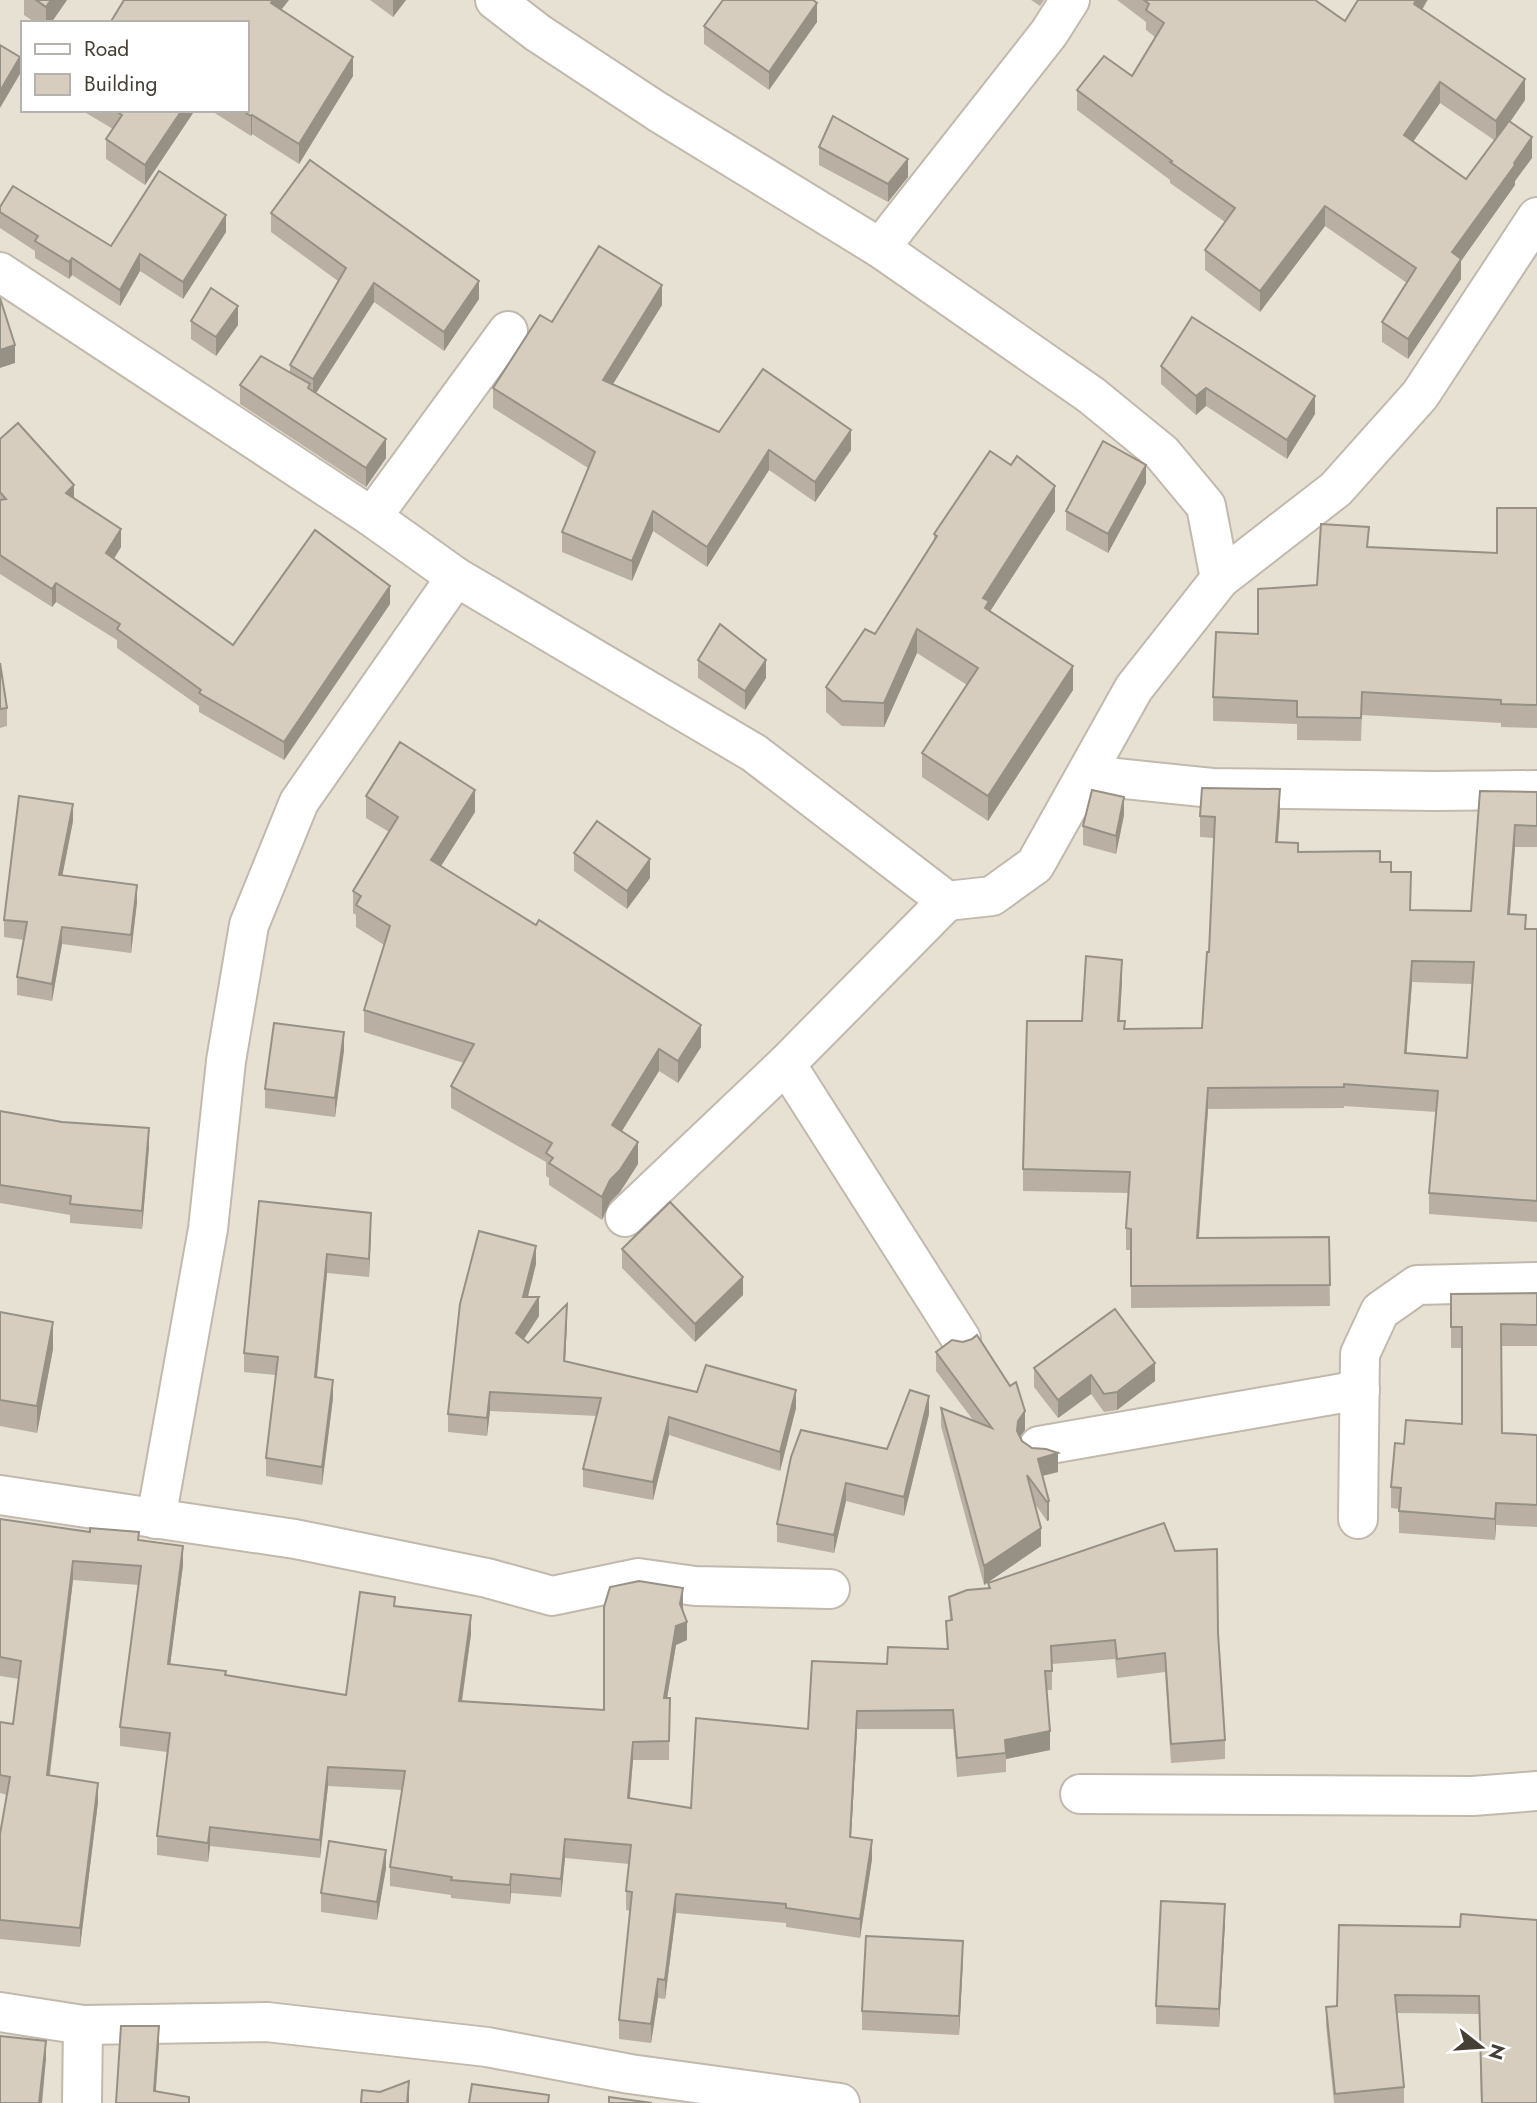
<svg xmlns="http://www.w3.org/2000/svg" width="1537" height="2103" font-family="Jost,sans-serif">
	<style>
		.residential { fill: #e7e1d4; fill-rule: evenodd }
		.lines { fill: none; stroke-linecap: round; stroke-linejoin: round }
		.minor-casing { stroke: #c1b9ac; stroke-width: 42 }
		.minor { stroke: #fff; stroke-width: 38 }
		.wall { fill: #b9b0a3; fill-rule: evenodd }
		.shaded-wall { fill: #969085 }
		.building { fill: #d7cdbe; stroke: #969085; stroke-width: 2; fill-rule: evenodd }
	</style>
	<rect width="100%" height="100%" fill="#f3efe6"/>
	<path class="residential" d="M 0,0 L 1537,0 L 1537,2103 L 0,2103 ZM 23,23 L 247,23 L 247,110 L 23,110 Z"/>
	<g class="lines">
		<defs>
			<g id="minor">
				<polyline points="495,0 538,33 658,112 880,248 1091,395 1162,453 1206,506 1220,579"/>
				<polyline points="880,248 1049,33 1070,0"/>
				<polyline points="0,272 372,517 456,577 754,753 947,901 992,896 1035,865 1134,688 1220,579 1336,489 1420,395 1537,217"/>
				<polyline points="372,517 508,331"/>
				<polyline points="1087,775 1212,788 1435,791 1537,790"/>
				<polyline points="786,1064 961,1339"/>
				<polyline points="625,1217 786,1064 947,901"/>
				<polyline points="1039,1446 1360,1390"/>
				<polyline points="0,1495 295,1539 487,1578 552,1596 638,1578 695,1586 830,1589"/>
				<polyline points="156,1519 208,1229 226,1061 249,925 299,802 456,577"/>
				<polyline points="1358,1519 1360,1354 1380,1311 1417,1285 1537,1282"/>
				<polyline points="1080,1794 1473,1796 1537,1791"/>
				<polyline points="0,2012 83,2025 267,2022 487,2047 630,2074 840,2103"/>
				<polyline points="82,2103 83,2025"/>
			</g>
		</defs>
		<use href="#minor" class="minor-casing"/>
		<use href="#minor" class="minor"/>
	</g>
	<g class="wall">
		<polygon points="24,0 67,0 51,23 36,23 24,15"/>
		<polygon points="370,0 406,0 393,17"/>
		<polygon points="1031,0 1044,0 1040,6"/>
		<path d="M 1117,0 L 1315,0 L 1345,21 L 1358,0 L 1428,0 L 1422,10 L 1525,100 L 1510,122 L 1532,158 L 1515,181 L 1515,185 L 1461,261 L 1461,279 L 1408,359 L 1382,342 L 1382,322 L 1407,283 L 1325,226 L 1260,312 L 1205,270 L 1205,250 L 1225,222 L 1170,183 L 1170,180 L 1077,110 L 1077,90 L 1132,76 L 1155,37 L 1146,30 L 1146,22 ZM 1440,103 L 1494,140 L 1466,179 L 1413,141 Z"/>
		<polygon points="281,10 353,76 299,164 252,134 251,136 210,110 247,110"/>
		<polygon points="817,22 769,90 704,44 704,26"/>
		<polygon points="81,110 195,110 145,185 106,159 106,139 113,129"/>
		<polygon points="819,147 908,177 888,202 819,165"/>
		<polygon points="0,207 111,246 226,232 183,299 140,271 120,306 72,275 69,279 35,258 35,251 0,228"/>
		<polygon points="271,213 479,299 444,351 374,302 316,393 386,458 366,487 240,404 240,385 290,373 290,365 338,281 271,232"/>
		<polygon points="662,305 613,384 719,432 851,450 815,502 769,470 707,567 653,531 632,581 562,552 562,532 588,468 493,408 493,388 552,322"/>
		<polygon points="191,321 238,325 216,356 191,339"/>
		<polygon points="1161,366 1315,414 1287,459 1206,406 1196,415 1161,384"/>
		<polygon points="0,439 74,498 121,547 114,559 233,645 390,604 284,760 199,712 199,706 117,648 117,640 56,602 52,607 0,574"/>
		<polygon points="1146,483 1108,553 1066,530 1066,511"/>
		<polygon points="1537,508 1537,728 1501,727 1501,723 1362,715 1361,741 1297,740 1297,724 1213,721 1213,697 1258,634 1317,585 1369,547 1497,553"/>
		<polygon points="1055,511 990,611 1073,690 988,821 922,777 922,753 967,685 917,653 884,727 842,726 826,712 826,687 875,634 934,540 934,534"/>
		<polygon points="698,660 766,678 745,710 698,678"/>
		<polygon points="0,663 7,708 7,726 0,728"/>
		<path d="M 1480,791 L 1537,792 L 1537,847 L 1515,847 L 1510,914 L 1526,929 L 1537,929 L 1537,1222 L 1429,1214 L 1429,1193 L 1437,1112 L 1344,1106 L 1344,1108 L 1208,1109 L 1199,1238 L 1329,1237 L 1330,1306 L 1131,1308 L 1131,1250 L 1126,1250 L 1126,1228 L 1129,1193 L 1023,1191 L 1023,1169 L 1082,1021 L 1122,981 L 1120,1021 L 1125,1029 L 1202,1028 L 1209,952 L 1214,838 L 1200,837 L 1200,816 L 1280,811 L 1278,842 L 1298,852 L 1380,862 L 1391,872 L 1410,910 L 1471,911 ZM 1412,982 L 1472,984 L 1467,1058 L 1406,1053 Z"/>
		<polygon points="366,796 475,812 441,866 701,1047 678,1083 659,1071 622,1131 638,1164 620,1192 610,1202 602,1220 549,1185 549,1178 546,1176 546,1162 451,1108 451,1086 464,1063 364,1032 364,1010 384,945 356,927 356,915 353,913 353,891 389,832 366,818"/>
		<polygon points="1124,815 1116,854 1083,845 1083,826"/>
		<polygon points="73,821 62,875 137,902 131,953 62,944 52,1001 17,995 17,977 24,940 4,937 4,920"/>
		<polygon points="574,853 650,878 627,909 574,871"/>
		<polygon points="344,1050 335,1117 265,1108 265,1089"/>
		<polygon points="0,1111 149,1147 142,1229 70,1223 70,1215 0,1203"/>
		<polygon points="259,1201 371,1231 369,1277 327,1273 317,1377 333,1398 322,1485 266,1476 266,1458 276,1375 244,1372 244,1353"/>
		<polygon points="622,1249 743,1295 695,1342 622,1268"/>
		<polygon points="536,1264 528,1297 539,1316 524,1339 528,1343 567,1322 565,1362 697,1392 796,1408 780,1471 669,1435 653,1500 583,1487 583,1469 597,1416 490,1411 487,1436 448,1432 448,1414"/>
		<polygon points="1537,1293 1537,1346 1501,1346 1502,1433 1537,1435 1537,1527 1496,1525 1495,1540 1399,1533 1399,1509 1391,1508 1391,1487 1404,1444 1462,1424 1462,1348 1451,1348 1451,1294"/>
		<polygon points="0,1312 53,1349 37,1433 0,1426"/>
		<polygon points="936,1352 1025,1430 1020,1437 1022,1441 1058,1472 1042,1476 1049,1501 1049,1520 1047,1521 1035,1504 1041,1546 984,1585 941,1426 941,1408 973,1420 936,1371"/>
		<polygon points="1034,1368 1155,1381 1117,1410 1104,1412 1091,1394 1058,1418 1034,1387"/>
		<polygon points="929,1414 904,1516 846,1501 834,1553 777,1542 777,1524 887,1449"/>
		<polygon points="0,1519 139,1540 183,1565 170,1664 226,1675 346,1695 395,1606 471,1634 462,1702 604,1710 683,1606 687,1640 676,1645 667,1698 670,1698 669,1760 633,1760 630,1798 691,1808 808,1729 887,1664 947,1649 946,1621 950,1620 949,1597 988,1589 988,1583 1175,1551 1218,1633 1225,1740 1225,1759 1171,1763 1165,1672 1117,1678 1115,1659 1052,1664 1052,1690 1046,1690 1050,1750 1006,1759 1006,1772 957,1777 953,1729 857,1729 851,1837 872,1859 860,1938 786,1927 786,1923 676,1913 665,1999 658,1998 651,2043 619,2039 619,2020 630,1911 626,1910 626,1891 629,1864 565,1858 561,1897 511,1893 510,1904 451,1898 451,1895 390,1886 390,1867 402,1790 328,1786 320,1858 210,1846 208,1862 157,1855 157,1836 167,1752 120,1746 120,1727 139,1585 73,1580 50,1775 98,1802 80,1947 0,1939 0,1834 7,1795 0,1793 0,1722 13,1724 19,1679 0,1676"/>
		<polygon points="386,1868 377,1920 321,1912 321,1893"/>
		<polygon points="1225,1922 1219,2027 1156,2024 1156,2006"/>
		<polygon points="1460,1927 1537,2103 1481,2103 1479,2014 1397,2013 1404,2087 1404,2103 1334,2103 1326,2025 1326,2007 1337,2006"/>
		<polygon points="963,1959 959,2035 862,2030 862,2011"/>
	</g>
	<g class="shaded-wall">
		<polygon points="51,0 67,0 51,23 46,23 46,7"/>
		<polygon points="273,0 289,0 271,23 271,3"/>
		<polygon points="393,0 406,0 393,17"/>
		<polygon points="1416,0 1427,0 1414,24 1414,4"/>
		<polygon points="817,3 817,22 769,90 769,72"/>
		<polygon points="20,57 20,74 0,108 0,91"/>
		<polygon points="353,57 353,76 299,164 299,144"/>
		<polygon points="1525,79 1525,100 1496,142 1496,121"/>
		<polygon points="1440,82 1440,103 1404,155 1404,135"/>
		<polygon points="182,110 195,110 145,185 145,165"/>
		<polygon points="252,115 252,134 251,136 251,116"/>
		<polygon points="1532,137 1532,158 1515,181 1515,185 1461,261 1461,279 1408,359 1408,339 1452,252"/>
		<polygon points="908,159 908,177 888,202 888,184"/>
		<polygon points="1325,206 1325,226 1260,312 1260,291"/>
		<polygon points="226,215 226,232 183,299 183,282"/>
		<polygon points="140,254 140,271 120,306 120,290"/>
		<polygon points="72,258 72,275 69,279 69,262"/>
		<polygon points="479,281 479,299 444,351 444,332"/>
		<polygon points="374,283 374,302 313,398 313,379"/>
		<polygon points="662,285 662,305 603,400 603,380"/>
		<polygon points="238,306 238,325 216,356 216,337"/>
		<polygon points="15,345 15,363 0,368 0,350"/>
		<polygon points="1206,388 1206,406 1196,415 1196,396"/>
		<polygon points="1315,396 1315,414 1287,459 1287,440"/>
		<polygon points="851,430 851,450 815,502 815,482"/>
		<polygon points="386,439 386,458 366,487 366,468"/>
		<polygon points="769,450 769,470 707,567 707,547"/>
		<polygon points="1146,465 1146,483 1108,553 1108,534"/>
		<polygon points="74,485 74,504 66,493"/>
		<polygon points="1055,486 1055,511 989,613 989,626 983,598"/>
		<polygon points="653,511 653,531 632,581 632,561"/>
		<polygon points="121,529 121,547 106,571 106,553"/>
		<polygon points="56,583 56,602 52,607 52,589"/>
		<polygon points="390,586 390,604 284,760 284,742"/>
		<polygon points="917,629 917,653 884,727 884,703"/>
		<polygon points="766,660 766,678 745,710 745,691"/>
		<polygon points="1073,666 1073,690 988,821 988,796"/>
		<polygon points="1280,789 1280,811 1276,864 1276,842"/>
		<polygon points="475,790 475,812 431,882 431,860"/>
		<polygon points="1124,797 1124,815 1116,854 1116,836"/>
		<polygon points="73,804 73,821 59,893 59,875"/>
		<polygon points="1515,825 1515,847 1508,935 1508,914"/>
		<polygon points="650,859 650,878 627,909 627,891"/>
		<polygon points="137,885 137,902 131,953 131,935"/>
		<polygon points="62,927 62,944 52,1001 52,984"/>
		<polygon points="1122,960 1122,981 1118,1043 1118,1021"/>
		<polygon points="1412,961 1412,982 1405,1074 1405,1053"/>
		<polygon points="701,1025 701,1047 678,1083 678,1061"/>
		<polygon points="344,1032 344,1050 335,1117 335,1098"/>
		<polygon points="659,1049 659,1071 612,1147 612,1125"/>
		<polygon points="1208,1088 1208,1109 1197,1260 1197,1238"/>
		<polygon points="149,1128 149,1147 142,1229 142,1211"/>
		<polygon points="638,1142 638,1164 620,1192 610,1202 602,1220 602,1197 610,1180"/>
		<polygon points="371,1213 371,1231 369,1277 369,1259"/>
		<polygon points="536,1246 536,1264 523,1315 523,1297"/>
		<polygon points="327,1254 327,1273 315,1395 315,1377"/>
		<polygon points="743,1277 743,1295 695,1342 695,1324"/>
		<polygon points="539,1297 539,1316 516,1351 516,1333"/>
		<polygon points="567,1304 567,1322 564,1380 564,1361"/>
		<polygon points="53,1322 53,1349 37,1433 37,1406"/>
		<polygon points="1155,1363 1155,1381 1117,1410 1117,1392"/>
		<polygon points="1091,1375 1091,1394 1058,1418 1058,1400"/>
		<polygon points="333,1380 333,1398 322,1485 322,1467"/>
		<polygon points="796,1390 796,1408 780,1471 780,1452"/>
		<polygon points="490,1392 490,1411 487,1436 487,1418"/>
		<polygon points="929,1396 929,1414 904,1516 904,1497"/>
		<polygon points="1025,1411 1025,1430 1018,1439 1017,1431 1018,1421"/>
		<polygon points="669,1417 669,1435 653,1500 653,1482"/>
		<polygon points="1058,1453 1058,1472 1038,1477 1038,1459"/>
		<polygon points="846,1483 846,1501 834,1553 834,1535"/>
		<polygon points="1049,1501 1049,1520 1047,1521 1047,1502"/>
		<polygon points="1496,1503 1496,1525 1495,1540 1495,1519"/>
		<polygon points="1041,1528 1041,1546 984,1585 984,1566"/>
		<polygon points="183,1546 183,1565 168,1682 168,1664"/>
		<polygon points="73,1561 73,1580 47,1794 47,1775"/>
		<polygon points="683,1588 683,1606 680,1623 680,1604"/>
		<polygon points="471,1615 471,1634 459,1720 459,1701"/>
		<polygon points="687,1622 687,1640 676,1645 664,1716 664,1698 676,1626"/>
		<polygon points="857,1711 857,1729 850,1855 850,1837"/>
		<polygon points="1050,1731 1050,1750 1006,1759 1005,1740"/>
		<polygon points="633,1742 633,1760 628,1817 628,1798"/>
		<polygon points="328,1767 328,1786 320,1858 320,1840"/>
		<polygon points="98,1783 98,1802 80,1947 80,1928"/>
		<polygon points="210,1827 210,1846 208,1862 208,1843"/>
		<polygon points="565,1839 565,1858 561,1897 561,1879"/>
		<polygon points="872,1840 872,1859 860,1938 860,1919"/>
		<polygon points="386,1850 386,1868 377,1920 377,1902"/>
		<polygon points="511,1874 511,1893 510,1904 510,1885"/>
		<polygon points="676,1894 676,1913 665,1999 665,1980"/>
		<polygon points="1225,1904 1225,1922 1219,2027 1219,2009"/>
		<polygon points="963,1941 963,1959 959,2035 959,2016"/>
		<polygon points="658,1979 658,1998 651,2043 651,2024"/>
		<polygon points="159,2026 159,2046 155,2103 154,2091"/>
		<polygon points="46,2041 46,2059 42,2103 39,2103"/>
		<polygon points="409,2081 409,2103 407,2103"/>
	</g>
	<g class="building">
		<polygon points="36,0 51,0 46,7"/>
		<polygon points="124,0 273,0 271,3 353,57 299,144 252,115 251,116 241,110 247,110 247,23 110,23"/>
		<polygon points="723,0 813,0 817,3 769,72 704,26"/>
		<polygon points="1144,0 1315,0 1345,21 1358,0 1416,0 1414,4 1525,79 1496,121 1440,82 1404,135 1466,179 1509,121 1532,137 1514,163 1515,165 1452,252 1461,259 1408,339 1382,322 1416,268 1325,206 1260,291 1205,250 1235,208 1170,162 1172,161 1077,90 1104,56 1132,76 1164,23 1146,10 1149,4"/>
		<polygon points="0,45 20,57 0,91"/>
		<polygon points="114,110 182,110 145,165 106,139 122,115"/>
		<polygon points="833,116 908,159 888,184 819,147"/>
		<polygon points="310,160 479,281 444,332 374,283 313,379 290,365 346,268 271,213"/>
		<polygon points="159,171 226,215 183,282 140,254 120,290 72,258 69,262 35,241 38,236 0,212 0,207 13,186 111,246"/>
		<polygon points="599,246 662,285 603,380 719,432 763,369 851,430 815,482 769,450 707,547 653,511 632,561 562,532 595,452 493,388 540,315 552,322"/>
		<polygon points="211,288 238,306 216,337 191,321"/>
		<polygon points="0,298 15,345 0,350"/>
		<polygon points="1192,317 1315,396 1287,440 1206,388 1196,396 1161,366"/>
		<polygon points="261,356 310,384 308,388 386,439 366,468 240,385"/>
		<polygon points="18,423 74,485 66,493 121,529 106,553 233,645 315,530 390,586 284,742 199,693 201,690 117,629 120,624 56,583 52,589 0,555 0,500 6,499 0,492 0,439"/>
		<polygon points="1103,441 1146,465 1108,534 1066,511"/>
		<polygon points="990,451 1011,465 1017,456 1055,486 983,598 989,601 985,608 1073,666 988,796 922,753 978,668 917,629 884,703 842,701 826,687 865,629 875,634 937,536 934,534"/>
		<polygon points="1497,508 1537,508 1537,705 1501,704 1501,700 1362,692 1361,718 1297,717 1297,701 1213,697 1216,632 1258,634 1258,589 1317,585 1321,524 1369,527 1367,547 1497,553"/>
		<polygon points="720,624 766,660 745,691 698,660"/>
		<polygon points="0,663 7,708 0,709"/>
		<polygon points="400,742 475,790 431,860 536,925 539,920 701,1025 678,1061 659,1049 612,1125 638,1142 620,1170 610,1180 602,1197 549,1163 553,1158 546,1153 552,1143 451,1086 474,1044 364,1010 390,926 356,905 361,896 353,891 398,817 366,796"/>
		<path d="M 1202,788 L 1280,789 L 1276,842 L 1298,843 L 1298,852 L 1380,851 L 1380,862 L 1391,862 L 1391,872 L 1411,872 L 1410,910 L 1471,911 L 1480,791 L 1537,792 L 1537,826 L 1515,825 L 1508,914 L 1526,915 L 1525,929 L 1537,929 L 1537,1201 L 1429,1193 L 1438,1091 L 1344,1084 L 1344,1087 L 1208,1088 L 1197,1238 L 1329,1237 L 1330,1285 L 1131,1286 L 1131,1229 L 1126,1228 L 1130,1172 L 1023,1169 L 1027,1021 L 1082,1021 L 1086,956 L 1122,960 L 1118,1021 L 1125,1021 L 1124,1029 L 1202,1028 L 1207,952 L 1209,952 L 1215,817 L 1200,816 ZM 1412,961 L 1474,962 L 1467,1058 L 1405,1053 Z"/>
		<polygon points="1092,790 1124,797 1116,836 1083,826"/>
		<polygon points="19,796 73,804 59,875 137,885 131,935 62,927 52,984 17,977 27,922 4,920"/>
		<polygon points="597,821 650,859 627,891 574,853"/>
		<polygon points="274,1023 344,1032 335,1098 265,1089"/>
		<polygon points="0,1111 62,1122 149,1128 142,1211 70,1204 71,1196 0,1185"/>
		<polygon points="259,1201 371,1213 369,1259 327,1254 315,1377 333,1380 322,1467 266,1458 278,1357 244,1353"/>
		<polygon points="670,1202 743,1277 695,1324 622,1249"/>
		<polygon points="479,1231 536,1246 523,1297 539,1297 516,1333 528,1343 567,1304 564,1361 697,1392 706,1365 796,1390 780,1452 669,1417 653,1482 583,1469 601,1398 490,1392 487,1418 448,1414 460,1304"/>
		<polygon points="1537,1293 1537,1325 1501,1324 1502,1433 1537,1435 1537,1505 1496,1503 1495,1519 1399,1511 1401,1488 1391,1487 1395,1443 1404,1444 1406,1420 1462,1424 1462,1327 1451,1327 1451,1294"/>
		<polygon points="1115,1309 1155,1363 1117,1392 1104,1394 1091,1375 1058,1400 1034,1368"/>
		<polygon points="0,1312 53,1322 37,1406 0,1400"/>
		<polygon points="977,1335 1010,1386 1016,1382 1025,1411 1018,1421 1017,1431 1022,1441 1032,1448 1046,1449 1058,1453 1038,1459 1049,1501 1047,1502 1027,1475 1041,1528 984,1566 941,1408 992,1428 936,1352 952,1340 963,1342 972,1339"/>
		<polygon points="910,1390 929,1396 904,1497 846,1483 834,1535 777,1524 791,1457 801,1430 887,1449"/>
		<polygon points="0,1519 90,1532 90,1528 139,1532 138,1540 183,1546 168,1664 226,1671 225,1675 346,1695 360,1592 395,1597 394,1606 471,1615 459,1701 604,1710 604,1607 610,1587 639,1581 683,1588 680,1604 687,1622 676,1626 664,1698 670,1698 669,1741 633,1742 628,1798 691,1808 696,1718 808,1729 812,1661 887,1664 888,1647 948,1649 946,1621 952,1620 949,1597 967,1590 990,1588 988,1583 1164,1523 1175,1551 1217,1549 1218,1633 1225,1740 1171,1744 1165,1653 1117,1659 1115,1640 1051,1646 1052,1671 1045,1671 1050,1731 1005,1740 1006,1753 957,1758 953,1710 857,1711 850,1837 872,1840 860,1919 786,1908 786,1904 676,1894 665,1980 658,1979 651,2024 619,2020 632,1892 626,1891 631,1845 565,1839 561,1879 511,1874 510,1885 451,1880 452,1877 390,1867 405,1771 328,1767 320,1840 210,1827 208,1843 157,1836 170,1733 120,1727 141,1566 73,1561 47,1775 98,1783 80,1928 0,1920 0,1834 10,1777 0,1775 0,1722 13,1724 21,1661 0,1657"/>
		<polygon points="329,1841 386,1850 377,1902 321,1893"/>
		<polygon points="1161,1901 1225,1904 1219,2009 1156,2006"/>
		<polygon points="1461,1914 1537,1920 1537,2103 1482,2103 1479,1996 1395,1995 1404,2087 1335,2094 1326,2007 1337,2006 1339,1925 1460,1927"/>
		<polygon points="866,1936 963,1941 959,2016 862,2011"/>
		<polygon points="121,2026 159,2026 154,2091 189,2097 189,2103 116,2103"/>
		<polygon points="0,2036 46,2041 39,2103 0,2103"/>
		<polygon points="409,2081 407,2103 361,2103 362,2090 380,2092"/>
		<polygon points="472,2084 549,2095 548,2103 469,2103"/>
		<polygon points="609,2097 652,2103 609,2103"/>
	</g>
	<rect x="21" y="21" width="228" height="91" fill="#ffffff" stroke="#b5b2ae" stroke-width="2"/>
	<rect x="35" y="44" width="35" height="10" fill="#ffffff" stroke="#b5b2ae" stroke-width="2"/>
	<text x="84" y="56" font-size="21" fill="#463f35">Road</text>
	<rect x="35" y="74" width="35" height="21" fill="#d7cdbe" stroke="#b5b2ae" stroke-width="2"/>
	<text x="84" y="91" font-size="21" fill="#463f35">Building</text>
	<g transform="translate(1481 2047) rotate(107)" stroke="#ffffff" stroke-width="5" paint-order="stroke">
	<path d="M0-5L12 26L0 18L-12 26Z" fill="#463f35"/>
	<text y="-10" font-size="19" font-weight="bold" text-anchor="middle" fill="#463f35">N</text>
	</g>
</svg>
